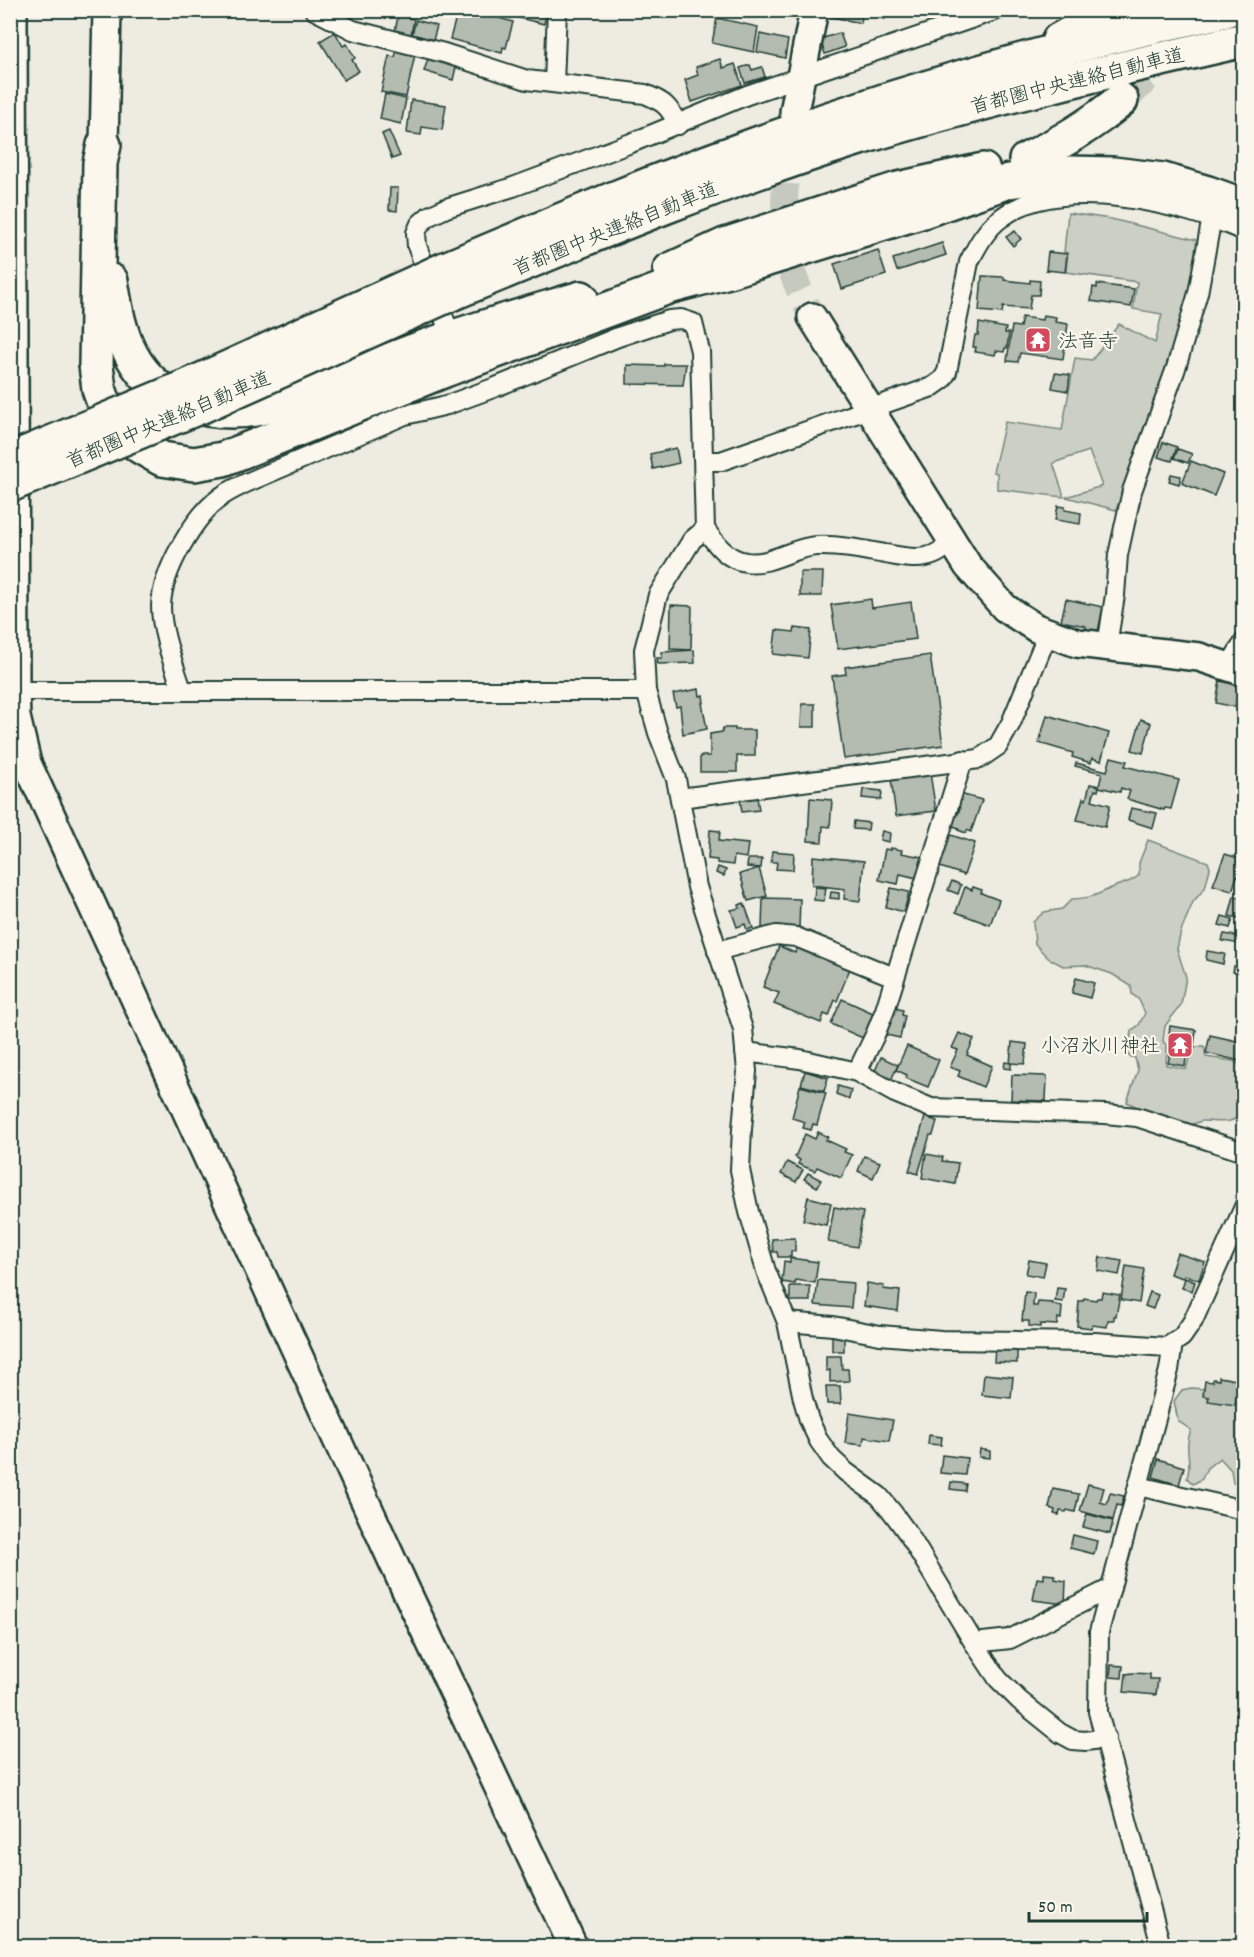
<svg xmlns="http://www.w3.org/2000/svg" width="1254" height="1957" font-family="Dekko,'Klee One',sans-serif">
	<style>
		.green { fill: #cbcfc4; stroke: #75867c; stroke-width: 1.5 }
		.building { fill: #b4bbb0; stroke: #1f3d34; stroke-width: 1.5 }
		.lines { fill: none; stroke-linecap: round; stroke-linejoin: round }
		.secondary-tunnel { stroke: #c5c9be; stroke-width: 27; stroke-dasharray: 27 14; stroke-linecap: butt }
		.highway-tunnel { stroke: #c5c9be; stroke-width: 33; stroke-dasharray: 33 16; stroke-linecap: butt }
		.street-casing { stroke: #1f3d34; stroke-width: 22 }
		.secondary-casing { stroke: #1f3d34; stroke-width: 32 }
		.highway-casing { stroke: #1f3d34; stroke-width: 38 }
		.street { stroke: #fbf7ec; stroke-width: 18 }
		.secondary { stroke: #fbf7ec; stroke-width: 27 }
		.highway { stroke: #fbf7ec; stroke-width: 33 }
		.highway-bridge-casing { stroke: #1f3d34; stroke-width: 38; stroke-linecap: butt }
		.highway-bridge { stroke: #fbf7ec; stroke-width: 33 }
		.labels { text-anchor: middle; stroke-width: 4.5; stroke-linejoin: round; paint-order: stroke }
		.street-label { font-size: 20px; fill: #1f3d34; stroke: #fbf7ec }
		.poi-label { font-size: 20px; fill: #1f3d34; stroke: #fbf7ec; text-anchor: start }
	</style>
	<rect width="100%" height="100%" fill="#eeece1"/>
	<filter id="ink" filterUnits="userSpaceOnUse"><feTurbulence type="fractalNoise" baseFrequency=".0167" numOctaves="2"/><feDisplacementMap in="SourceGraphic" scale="12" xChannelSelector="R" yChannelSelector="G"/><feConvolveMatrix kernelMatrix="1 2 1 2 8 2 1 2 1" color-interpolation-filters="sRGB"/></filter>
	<g filter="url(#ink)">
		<g class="green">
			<polygon points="1068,213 1111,219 1201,241 1191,294 1166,376 1116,510 1066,497 1102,486 1089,451 1053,463 1063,493 1063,497 997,489 997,473 993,472 1005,422 1062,430 1075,358 1092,360 1119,324 1155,343 1162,314 1133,309 1137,282 1066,272 1068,253 1064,252"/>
			<path d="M 1148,840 L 1208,862 L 1210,868 L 1205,888 L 1193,902 L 1181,931 L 1177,949 L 1186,977 L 1181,1005 L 1165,1026 L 1163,1041 L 1167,1046 L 1166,1065 L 1186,1069 C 1190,1057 1189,1046 1204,1046 L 1206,1057 L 1233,1061 L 1243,1066 L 1244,1108 C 1237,1127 1218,1121 1203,1121 C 1198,1121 1194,1125 1189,1125 C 1182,1126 1136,1107 1127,1102 L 1138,1070 L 1135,1058 L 1128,1056 L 1131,1031 L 1139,1025 L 1145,1013 L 1139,1000 L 1132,994 L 1131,986 L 1112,974 L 1085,965 L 1063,966 L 1048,958 L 1035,944 L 1033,922 L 1044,912 L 1062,909 L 1072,899 C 1093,898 1095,895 1114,887 C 1123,883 1131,883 1139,875 L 1139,863 Z"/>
			<path d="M 1191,1388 L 1204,1389 L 1210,1396 L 1236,1401 L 1243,1410 L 1243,1487 L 1233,1483 L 1231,1470 L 1220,1458 L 1207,1468 L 1202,1479 L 1193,1484 L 1187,1478 C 1193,1459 1183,1450 1191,1430 L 1178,1421 L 1174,1401 L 1182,1390 Z"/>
		</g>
		<g class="building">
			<polygon points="335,10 354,10 353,17 334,12"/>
			<polygon points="429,10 443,10 438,20 428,14"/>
			<polygon points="458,10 471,10 513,22 506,48 503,47 502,53 450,39"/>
			<polygon points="480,10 513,10 511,18"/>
			<polygon points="517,10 547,10 544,24 515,17"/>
			<polygon points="828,10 863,10 861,23 827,16"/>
			<polygon points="871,10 887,10 885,19 870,15"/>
			<polygon points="398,16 414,19 411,35 395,31"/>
			<polygon points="717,18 758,27 754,52 712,43"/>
			<polygon points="416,20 437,26 433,40 412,34"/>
			<polygon points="335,32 343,46 347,44 355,58 352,60 359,71 344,80 320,41"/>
			<polygon points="840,33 845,47 825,54 820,39"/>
			<polygon points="760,34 788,40 785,58 757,52"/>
			<polygon points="397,50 415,54 406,97 381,92 389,56 395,57"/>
			<polygon points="428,59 456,67 453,80 424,71"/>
			<polygon points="720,59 723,68 735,64 742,85 692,102 685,80 698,75 696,67"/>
			<polygon points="750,65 752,70 762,67 765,77 745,83 740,68"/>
			<polygon points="385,94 406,99 401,124 380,119"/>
			<polygon points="411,100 446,105 442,130 422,127 421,135 407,133"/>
			<polygon points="389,131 400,156 392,159 382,134"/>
			<polygon points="390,188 398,188 397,211 389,210"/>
			<polygon points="1015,231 1021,239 1013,246 1006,237"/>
			<polygon points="942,243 946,255 897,271 893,259"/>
			<polygon points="878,250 886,275 842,289 834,264"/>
			<polygon points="1048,252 1067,254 1065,272 1046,270"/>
			<polygon points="982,276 1004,277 1004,280 1030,283 1030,280 1040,281 1039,295 1031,295 1029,309 1003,307 1002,313 979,311"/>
			<polygon points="1097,284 1134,289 1131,307 1091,301 1093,287 1097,288"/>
			<polygon points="1043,315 1056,317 1055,322 1068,324 1063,359 1020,353 1018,362 1007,361 1012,326 1020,327 1022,317 1042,320"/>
			<polygon points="979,323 1006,328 1005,333 1009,333 1007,348 1005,348 1004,352 996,351 995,355 975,352 976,347 973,347 975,335 978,335"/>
			<polygon points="664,364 686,364 683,385 627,384 627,365 664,366"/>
			<polygon points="1055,373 1070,375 1068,391 1052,388"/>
			<polygon points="1163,442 1177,447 1172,461 1158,457"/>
			<polygon points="676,448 679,463 653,469 650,454"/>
			<polygon points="1178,449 1192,454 1188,463 1174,458"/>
			<polygon points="1191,461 1223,474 1214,496 1182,483"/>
			<polygon points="1171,474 1181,476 1179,484 1169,481"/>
			<polygon points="1058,506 1065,507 1065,510 1081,513 1080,524 1055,520"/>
			<polygon points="800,572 823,572 822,596 800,596"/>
			<polygon points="871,599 872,608 911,602 916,639 838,649 831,605"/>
			<polygon points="1066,599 1103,607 1098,632 1086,629 1086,626 1061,621"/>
			<polygon points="671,605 692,606 691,650 670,649"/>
			<polygon points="795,628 811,630 808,658 773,654 776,630 794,632"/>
			<polygon points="694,650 695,663 658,664 657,658 662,658 662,652"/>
			<polygon points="930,655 943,745 844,759 832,676 846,674 845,667"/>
			<polygon points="1220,681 1239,685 1235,707 1216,703"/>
			<polygon points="699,689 700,696 703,695 704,703 702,703 707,729 683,734 680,706 676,707 673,694"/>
			<polygon points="802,704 815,704 815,727 801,727"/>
			<polygon points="1047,715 1109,733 1101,761 1092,758 1091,763 1072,757 1073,753 1039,743"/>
			<polygon points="1141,719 1151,723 1143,753 1132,750"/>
			<polygon points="723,728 735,728 735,730 755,730 755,756 737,756 737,772 700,772 700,756 710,756 710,734 722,732"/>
			<polygon points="1244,734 1244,755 1239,753"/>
			<polygon points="1111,757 1127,761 1125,766 1179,780 1171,809 1165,808 1164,810 1127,799 1130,791 1121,788 1120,792 1099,787 1098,791 1095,790 1092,800 1110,805 1105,827 1077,820 1083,798 1086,800 1090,784 1099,786 1102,773 1075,766 1076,763 1107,771"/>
			<polygon points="930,773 936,811 896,816 891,779"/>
			<polygon points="1241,779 1244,780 1244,799 1237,797"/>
			<polygon points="863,789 882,791 881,800 862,798"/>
			<polygon points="960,794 982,800 971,832 967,830 966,833 958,830 959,828 950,825 954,813 958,814 960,808 956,807"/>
			<polygon points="757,797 759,810 742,812 740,799"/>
			<polygon points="810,798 832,800 830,827 823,826 822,842 808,841"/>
			<polygon points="1131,808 1157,813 1153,828 1128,820"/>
			<polygon points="854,821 869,823 868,830 853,829"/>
			<polygon points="710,830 720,831 719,841 748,844 746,858 734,856 733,865 717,863 717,860 708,859"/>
			<polygon points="882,831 890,833 889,842 880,840"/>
			<polygon points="948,834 975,843 964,875 937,866"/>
			<polygon points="891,848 902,850 901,853 922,857 924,859 922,868 920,867 917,878 900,874 898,884 879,880 885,849 891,850"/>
			<polygon points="772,851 794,853 793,870 776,869 777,862 771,862"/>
			<polygon points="1225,854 1244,860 1242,866 1244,867 1244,878 1237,876 1232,891 1213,885"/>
			<polygon points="813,856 864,861 860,901 844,899 845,889 812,885"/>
			<polygon points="748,859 762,859 761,868 747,867"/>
			<polygon points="718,867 726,870 724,876 716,873"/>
			<polygon points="759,868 767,896 748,901 740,874"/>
			<polygon points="952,881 961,885 958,894 948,890"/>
			<polygon points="815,887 826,888 824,901 814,900"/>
			<polygon points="965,887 972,890 973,887 982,890 981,893 999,900 990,925 956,912"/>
			<polygon points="891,888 909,892 904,912 886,907"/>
			<polygon points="831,892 839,893 839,899 830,898"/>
			<polygon points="1242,894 1244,895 1244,919 1229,916 1234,896 1241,898"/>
			<polygon points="763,898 800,899 799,929 762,928"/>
			<polygon points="744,903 753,928 747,930 745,924 737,927 731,910 740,908 739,905"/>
			<polygon points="1222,916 1233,919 1230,928 1219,925"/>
			<polygon points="1224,934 1243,937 1241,944 1222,941"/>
			<polygon points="798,945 851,966 837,1001 835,1000 829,1016 824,1014 821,1023 774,1004 779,993 763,987 779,946 795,953"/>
			<polygon points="1207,951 1225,954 1223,964 1206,960"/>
			<polygon points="1234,966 1244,968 1244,974 1233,972"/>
			<polygon points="1076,978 1094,983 1090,998 1072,993"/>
			<polygon points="842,999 875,1014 865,1039 831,1024"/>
			<polygon points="892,1007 903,1010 902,1015 905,1016 900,1038 886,1035"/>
			<polygon points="1170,1026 1196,1030 1194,1046 1183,1045 1182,1049 1187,1050 1185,1066 1168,1063 1171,1048 1176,1049 1177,1043 1168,1041"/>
			<polygon points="959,1033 974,1039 967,1055 992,1066 983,1087 958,1076 960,1071 950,1067 958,1050 952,1048"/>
			<polygon points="1210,1035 1237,1041 1238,1038 1244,1040 1244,1062 1206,1053"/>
			<polygon points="1012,1042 1027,1044 1025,1064 1010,1063"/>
			<polygon points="907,1046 939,1060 928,1087 906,1078 907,1075 896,1070"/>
			<polygon points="881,1057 898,1065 891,1080 874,1073"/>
			<polygon points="1005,1062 1011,1063 1011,1069 1004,1068"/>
			<polygon points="805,1071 828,1078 824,1091 801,1085"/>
			<polygon points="1012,1075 1047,1076 1046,1101 1011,1100"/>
			<polygon points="800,1086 826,1093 817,1125 813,1124 811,1130 803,1128 805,1122 792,1118"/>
			<polygon points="838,1086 851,1090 849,1099 836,1094"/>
			<polygon points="925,1117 937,1121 933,1135 930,1135 918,1174 909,1171"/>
			<polygon points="818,1132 828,1137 826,1140 846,1149 844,1152 852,1155 841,1178 817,1167 815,1171 798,1164 800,1160 795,1157 805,1134 815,1139"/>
			<polygon points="926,1154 943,1157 942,1161 958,1163 955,1184 922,1178"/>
			<polygon points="864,1156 880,1162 873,1178 858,1171"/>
			<polygon points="787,1162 803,1170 796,1182 781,1174"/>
			<polygon points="808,1173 821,1180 817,1187 804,1179"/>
			<polygon points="808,1197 831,1203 826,1225 803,1220"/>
			<polygon points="834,1207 863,1212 857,1247 828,1242"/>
			<polygon points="1244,1233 1244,1253 1235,1248"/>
			<polygon points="795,1238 795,1251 791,1251 791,1257 778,1257 777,1252 773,1252 772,1239"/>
			<polygon points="1177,1253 1205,1262 1199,1280 1185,1275 1183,1278 1170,1274"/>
			<polygon points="1100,1257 1122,1261 1119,1275 1098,1271"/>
			<polygon points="790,1258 818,1262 815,1283 796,1280 795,1284 782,1282 784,1261 790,1262"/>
			<polygon points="1029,1260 1046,1263 1043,1277 1026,1274"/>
			<polygon points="1126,1266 1144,1269 1139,1303 1121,1300"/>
			<polygon points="1185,1278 1195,1282 1192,1291 1182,1288"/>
			<polygon points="818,1280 853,1283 851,1308 815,1305"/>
			<polygon points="867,1283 884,1286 883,1289 900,1291 898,1311 864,1306"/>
			<rect x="790" y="1286" width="20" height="15"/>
			<polygon points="1057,1288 1065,1289 1063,1302 1055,1301"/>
			<polygon points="1025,1292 1034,1293 1033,1306 1037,1306 1038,1302 1053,1303 1053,1305 1062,1307 1061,1319 1058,1318 1057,1325 1040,1324 1040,1327 1029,1326 1029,1321 1022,1321"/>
			<polygon points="1102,1292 1120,1295 1116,1316 1114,1316 1114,1320 1108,1320 1107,1327 1092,1325 1091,1328 1077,1326 1079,1301 1083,1301 1084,1298 1096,1300 1097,1298 1101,1298"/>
			<polygon points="1150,1292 1158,1295 1153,1309 1145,1306"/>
			<rect x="832" y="1336" width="12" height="15"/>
			<polygon points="995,1346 1017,1347 1017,1363 994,1362"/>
			<polygon points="826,1356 841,1356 842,1369 848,1369 849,1381 830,1382 830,1370 826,1371"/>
			<polygon points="984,1374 1013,1377 1011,1398 982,1395"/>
			<polygon points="1219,1377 1243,1381 1241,1393 1237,1393 1235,1405 1208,1401 1209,1397 1203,1396 1205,1381 1213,1382 1213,1379 1219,1380"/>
			<polygon points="826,1386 840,1386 841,1404 827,1404"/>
			<polygon points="849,1413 893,1420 889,1441 864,1437 863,1445 845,1443"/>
			<polygon points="929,1435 942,1437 941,1445 928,1444"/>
			<polygon points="980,1449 990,1451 990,1458 979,1457"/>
			<polygon points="942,1455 967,1458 965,1475 940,1473"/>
			<polygon points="1158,1459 1184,1467 1179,1485 1153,1477"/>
			<polygon points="951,1482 966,1484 965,1491 950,1489"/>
			<polygon points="1088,1484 1104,1488 1100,1502 1107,1504 1110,1493 1124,1496 1121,1506 1117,1505 1113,1520 1080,1511"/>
			<polygon points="1053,1489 1079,1494 1075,1512 1067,1510 1066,1512 1060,1511 1059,1515 1054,1514 1055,1510 1049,1508"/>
			<polygon points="1087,1514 1113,1521 1110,1534 1083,1527"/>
			<polygon points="1073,1535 1097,1541 1094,1554 1070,1548"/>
			<polygon points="1044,1574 1055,1575 1055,1579 1066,1581 1065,1604 1033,1600 1037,1578 1044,1579"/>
			<polygon points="1111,1665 1123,1666 1122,1678 1110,1677"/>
			<polygon points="1133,1673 1150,1674 1150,1679 1158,1679 1156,1695 1124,1692 1126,1674"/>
		</g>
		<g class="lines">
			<path class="secondary-tunnel" d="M 789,143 C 784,182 781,236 793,274 C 798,289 806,303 812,317"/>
			<polyline class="highway-tunnel" points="1121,100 1211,10"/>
			<defs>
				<g id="street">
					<path d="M 314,10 L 353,30 L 444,53 L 527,80 L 645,94 C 664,102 669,106 678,125"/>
					<polyline points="554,83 557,10"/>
					<polyline points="447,326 417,246 416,233 420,224 429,216 446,208 513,187 631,143 747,95 997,10"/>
					<path d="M 704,461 L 721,461 L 932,387 L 942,380 L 947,372 L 969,262 C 977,246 986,229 1001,218 C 1058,173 1184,204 1244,231"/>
					<polyline points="705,529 692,540 658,595 644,650 646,691 658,733 676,779 697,887 743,1029 747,1071 742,1129 740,1170 749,1212 766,1271 787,1322 803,1399 809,1420 819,1441 831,1458 846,1472 879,1496 893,1513 909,1535 974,1643 998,1679 1019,1700 1060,1733 1073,1740 1086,1741 1106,1738"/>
					<polyline points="1107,646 1115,595 1118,555 1132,491 1176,368 1198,293 1212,217"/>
					<polyline points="1228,667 1244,642"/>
					<path d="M 182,690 C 174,665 161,632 161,606 C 162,571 194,516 222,496 C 229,491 238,487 246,483 L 405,415 L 447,405 L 496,387 L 618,337 L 669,320 L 681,319 L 693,323 L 700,351 L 705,529 C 715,543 727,560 746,562 C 771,566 792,547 817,546 C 840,545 863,550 885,554 C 898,556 912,560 926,557 C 937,555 945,548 953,541"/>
					<polyline points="15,691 646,691"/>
					<polyline points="680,798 979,759 998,746 1011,723 1048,633"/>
					<polyline points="717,951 776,935 796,937 894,977"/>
					<polyline points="745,1052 800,1059 857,1072 895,1093 931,1108 1105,1114 1137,1117 1244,1152"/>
					<polyline points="857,1072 875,1035 885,1010 963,760"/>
					<polyline points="787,1322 833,1326 880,1335 941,1340 1095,1342 1167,1347 1182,1337 1193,1321 1244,1207"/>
					<polyline points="1138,1486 1244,1510"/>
					<polyline points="974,1643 1010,1639 1111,1588"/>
					<polyline points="1161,1946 1098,1712 1099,1632 1169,1370 1173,1343"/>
				</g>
				<g id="secondary">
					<polyline points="13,10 15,691 16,717 27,763 404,1586 573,1946"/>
					<polyline points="794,112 814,10"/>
					<polyline points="104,145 107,10"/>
					<polyline points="812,317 968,566 1005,608 1036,628 1077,643 1199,657 1244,672"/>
				</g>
				<g id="highway">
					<polyline points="1059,40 1100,17 1116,10"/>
					<polyline points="104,145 100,163 96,365 99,389 107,411 121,432 141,447 162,459 194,464 223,459 445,370 668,287 725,272 923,211 1009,181 1070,173 1113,174 1163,180 1208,193 1244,206"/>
					<path d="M 1026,160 C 1061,143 1091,125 1121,100"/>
					<path d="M 445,269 C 541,229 637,187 735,152 C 895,93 1060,46 1226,10"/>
					<polyline points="670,270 725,245 898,189 983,170"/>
					<path d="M 111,281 C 115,306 119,333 132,356 C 158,403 210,418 261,408 C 280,404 299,395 317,388 C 349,376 380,364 411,352 C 466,331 524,315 581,298"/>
					<path d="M 453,293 C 586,238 719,182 856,139 C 984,100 1113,70 1244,40"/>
				</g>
			</defs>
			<use href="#street" class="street-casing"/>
			<use href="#secondary" class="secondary-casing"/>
			<use href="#highway" class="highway-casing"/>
			<use href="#street" class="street"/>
			<use href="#secondary" class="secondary"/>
			<use href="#highway" class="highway"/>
			<defs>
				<g id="highway-bridge">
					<polyline points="10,460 195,383 445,269"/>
					<polyline points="10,485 204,405 453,293"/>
				</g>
			</defs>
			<use href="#highway-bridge" class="highway-bridge-casing"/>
			<use href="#highway-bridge" class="highway-bridge"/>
		</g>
	</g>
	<defs>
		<symbol id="temple-square" viewBox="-11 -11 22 22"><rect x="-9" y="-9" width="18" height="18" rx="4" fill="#d1495b" stroke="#fbf7ec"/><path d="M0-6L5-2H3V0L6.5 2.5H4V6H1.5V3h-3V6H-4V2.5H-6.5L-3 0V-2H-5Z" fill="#fff"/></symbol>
	</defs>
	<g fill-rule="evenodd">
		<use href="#temple-square" x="1023" y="325" width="30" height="30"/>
		<use href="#temple-square" x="1165" y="1030" width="30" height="30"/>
	</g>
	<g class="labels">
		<g class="street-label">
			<text transform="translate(1077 80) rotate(-14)" y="7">首都圏中央連絡自動車道</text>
			<text transform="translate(615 228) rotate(-22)" y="7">首都圏中央連絡自動車道</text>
			<text transform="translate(168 419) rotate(-23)" y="7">首都圏中央連絡自動車道</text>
		</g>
		<g class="poi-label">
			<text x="1058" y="347">法音寺</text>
			<text x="1160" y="1052" text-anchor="end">小沼氷川神社</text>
		</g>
	</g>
	<rect width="1254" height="1957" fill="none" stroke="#fbf7ec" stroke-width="36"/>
	<rect x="18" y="18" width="1218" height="1921" fill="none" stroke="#1f3d34" stroke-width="2" filter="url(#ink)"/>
	<path d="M1029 1912v9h118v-9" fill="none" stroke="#1f3d34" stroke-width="3"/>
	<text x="1038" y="1912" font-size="18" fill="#1f3d34" stroke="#fbf7ec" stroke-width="4.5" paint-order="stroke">50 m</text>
</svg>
